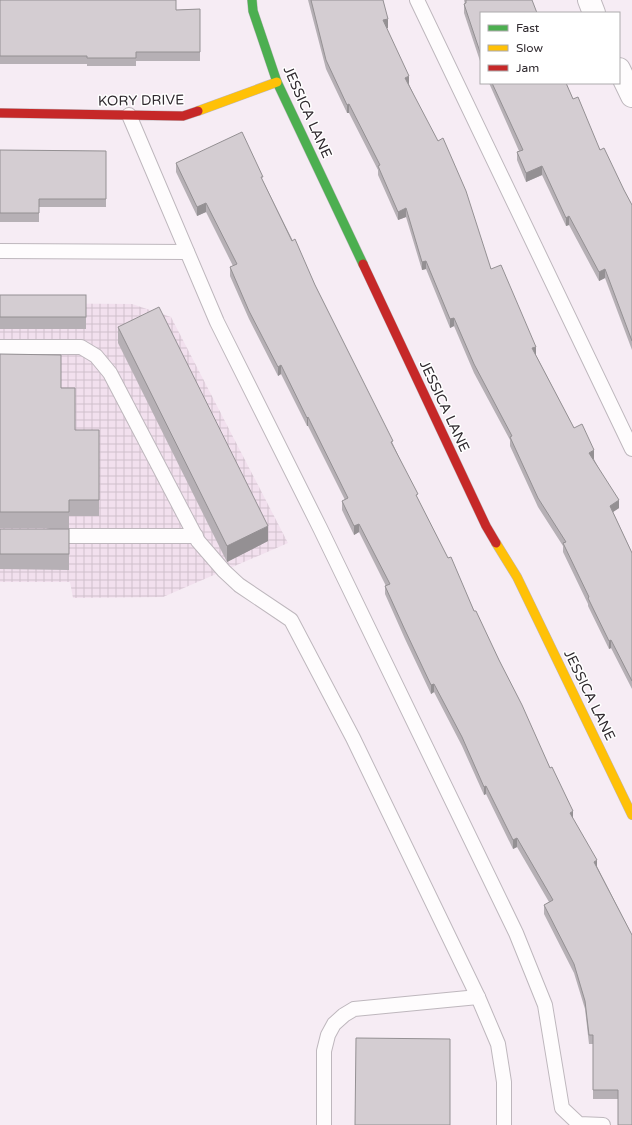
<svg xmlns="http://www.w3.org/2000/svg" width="632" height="1125" font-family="'Varela Round',sans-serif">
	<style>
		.industrial { fill: url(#industrial-grid) }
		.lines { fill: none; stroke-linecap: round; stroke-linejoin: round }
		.lane-casing { stroke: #beb7bd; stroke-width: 16 }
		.street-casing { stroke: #beb7bd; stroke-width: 24 }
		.fast-casing { stroke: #beb7bd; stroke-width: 10 }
		.slow-casing { stroke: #beb7bd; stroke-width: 10 }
		.jam-casing { stroke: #beb7bd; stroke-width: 10 }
		.lane { stroke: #fefcfd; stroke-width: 14 }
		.street { stroke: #fefcfd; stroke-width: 22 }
		.fast { stroke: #4caf50; stroke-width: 9 }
		.slow { stroke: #ffc107; stroke-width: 9 }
		.jam { stroke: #c62828; stroke-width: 9 }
		.wall { fill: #b6b0b5 }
		.shaded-wall { fill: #949093 }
		.building { fill: #d4cdd2; stroke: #949093 }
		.labels { text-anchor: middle; stroke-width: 3; stroke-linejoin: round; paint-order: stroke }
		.street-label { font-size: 14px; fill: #302a2f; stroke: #fff }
	</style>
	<defs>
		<pattern id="industrial-grid" width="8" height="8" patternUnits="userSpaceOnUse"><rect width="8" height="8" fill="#f2e0ee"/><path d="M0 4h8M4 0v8" fill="none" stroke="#d0c0cc"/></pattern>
	</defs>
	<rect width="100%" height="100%" fill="#f6ecf4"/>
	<polygon class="industrial" points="0,303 132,304 171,317 288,543 163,597 73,598 70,582 0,582"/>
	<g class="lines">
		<defs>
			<g id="lane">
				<polyline points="417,0 632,449"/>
				<polyline points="129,115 217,322 320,528 516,933 545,1005 562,1108 579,1124 603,1125"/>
				<polyline points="0,251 187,252"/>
				<polyline points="0,347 81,347 96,356 110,373 198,541 224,571 239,585 291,620 353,738 478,997 498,1044 504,1082 504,1125"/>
				<polyline points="50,536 196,536"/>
				<polyline points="324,1125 324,1051 328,1035 334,1024 344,1015 354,1009 478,997"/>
			</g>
			<g id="street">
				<polyline points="589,0 594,13"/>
				<polyline points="619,69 632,96"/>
			</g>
			<polyline id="fast" points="252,0 253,11 277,82 363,264"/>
			<g id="slow">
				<polyline points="198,111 277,82"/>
				<polyline points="496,543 517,577 632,815"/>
			</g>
			<g id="jam">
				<polyline points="0,113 183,116 198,111"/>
				<polyline points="363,264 486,526 496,543"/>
			</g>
		</defs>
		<use href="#lane" class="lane-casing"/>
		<use href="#street" class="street-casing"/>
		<use href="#fast" class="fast-casing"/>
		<use href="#slow" class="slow-casing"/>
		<use href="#jam" class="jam-casing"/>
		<use href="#lane" class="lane"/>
		<use href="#street" class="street"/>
		<use href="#fast" class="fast"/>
		<use href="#slow" class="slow"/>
		<use href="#jam" class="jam"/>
	</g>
	<g class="wall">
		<polygon points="0,0 176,10 200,9 200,61 136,61 136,66 87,66 87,64 0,64"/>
		<polygon points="308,0 383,0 388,28 386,28 409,84 491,269 574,428 594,459 619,508 613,512 632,553 632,689 611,648 609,649 588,606 588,604 563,552 563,546 538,507 510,446 510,440 474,373 454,326 450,328 426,269 422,270 406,217 398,220 378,175 378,170 349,113 347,113 326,69"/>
		<polygon points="464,0 532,0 481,13 481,64 464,13 464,4 465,4"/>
		<polygon points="489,83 566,83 573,99 600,150 624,190 632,205 632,350 605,278 599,281 569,225 566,226 542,175 526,182 517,160 517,152 519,151"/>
		<polygon points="0,150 106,151 106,207 39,207 39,222 0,222"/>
		<polygon points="176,163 263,181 315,285 393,444 418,499 499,660 550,768 573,819 632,935 618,1099 593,1099 593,1044 589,1044 585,1009 574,973 544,914 544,905 549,902 517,847 513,849 486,794 484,795 462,746 434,692 431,694 405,639 385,594 385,586 386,586 359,532 354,535 342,510 342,501 345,500 308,426 307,426 281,374 278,376 249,319 230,276 230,267 233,266 206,212 197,216 176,172"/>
		<rect x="0" y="295" width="86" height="34"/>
		<polygon points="118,327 268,541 227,562 118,343"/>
		<polygon points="0,354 61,388 75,430 99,430 99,516 69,516 69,528 0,528"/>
		<polygon points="0,529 69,529 69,570 0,569"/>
	</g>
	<g class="shaded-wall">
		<polygon points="388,19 388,28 383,29 383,20"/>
		<polygon points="409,76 409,85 405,78"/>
		<polygon points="349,104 349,113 347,113 347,105"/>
		<polygon points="542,166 542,175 526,182 526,173"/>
		<polygon points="206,203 206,212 197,216 197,207"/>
		<polygon points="406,208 406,217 398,220 398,212"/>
		<polygon points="569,216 569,225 566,226 566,218"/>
		<polygon points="426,261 426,269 422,270 422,262"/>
		<polygon points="605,269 605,278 599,281 599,272"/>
		<polygon points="454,318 454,326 450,328 450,319"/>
		<polygon points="536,347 536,356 532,348"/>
		<polygon points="281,365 281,374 278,376 278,367"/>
		<polygon points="308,417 308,426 307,426 307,418"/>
		<polygon points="594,450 594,459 589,461 589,453"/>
		<polygon points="619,500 619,508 610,514 610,506"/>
		<polygon points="359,524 359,532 354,535 354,526"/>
		<polygon points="268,526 268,541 227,562 227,546"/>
		<polygon points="611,640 611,648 609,649 609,641"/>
		<polygon points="434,684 434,692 431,694 431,685"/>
		<polygon points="486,786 486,794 484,795 484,787"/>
		<polygon points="573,811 573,820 570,813"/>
		<polygon points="517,838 517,847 513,849 513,840"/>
		<polygon points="597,860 597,868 594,862"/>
	</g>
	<g class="building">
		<polygon points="0,0 176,0 176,10 200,9 200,52 136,52 136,58 87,58 87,56 0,56"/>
		<polygon points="311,0 383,0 388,19 383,20 409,76 405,78 438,141 443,138 466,191 491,269 501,265 536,347 532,348 574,428 582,424 594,450 589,453 619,500 610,506 632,553 632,681 611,640 609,641 588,598 589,597 563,543 566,542 538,498 510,437 512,436 474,364 454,318 450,319 426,261 422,262 406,208 398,212 378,166 380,165 349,104 347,105 326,60"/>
		<polygon points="466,0 532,0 537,13 481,13 481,55 464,4 466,3"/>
		<polygon points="492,83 566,83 573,99 578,97 600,150 604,148 624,190 632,205 632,341 605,269 599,272 569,216 566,218 542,166 526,173 517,152 523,150"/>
		<polygon points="242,132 263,177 261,177 292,241 295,239 315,285 393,441 391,442 418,494 416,495 448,558 451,557 474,611 476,611 499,660 522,705 550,768 552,767 573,811 570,813 597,860 594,862 632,935 632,1125 618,1125 618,1090 593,1090 593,1035 589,1035 585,1001 574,964 544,905 553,900 517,838 513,840 486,786 484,787 462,737 434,684 431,685 405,630 385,586 390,584 359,524 354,526 342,501 348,498 308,417 307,418 281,365 278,367 249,311 230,267 237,264 206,203 197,207 176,163"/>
		<polygon points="0,150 106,151 106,199 39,199 39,213 0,213"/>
		<rect x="0" y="295" width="86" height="22"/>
		<polygon points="159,307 268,526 227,546 118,327"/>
		<polygon points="0,354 61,355 61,388 75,388 75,430 99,430 99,500 69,500 69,512 0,512"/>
		<rect x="0" y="529" width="69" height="25"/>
		<polygon points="356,1038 450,1039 450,1125 355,1125"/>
	</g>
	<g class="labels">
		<g class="street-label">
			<text transform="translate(141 100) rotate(-1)" y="5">KORY DRIVE</text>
			<text transform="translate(308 112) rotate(66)" y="5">JESSICA LANE</text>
			<text transform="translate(445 406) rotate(65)" y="5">JESSICA LANE</text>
			<text transform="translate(590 695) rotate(64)" y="5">JESSICA LANE</text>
		</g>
	</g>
	<rect x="480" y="12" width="140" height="72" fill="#ffffff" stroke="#acaaac"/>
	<rect x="488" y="25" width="20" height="6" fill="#4caf50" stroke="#acaaac"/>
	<text x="516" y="32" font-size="12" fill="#302a2f">Fast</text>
	<rect x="488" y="45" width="20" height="6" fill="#ffc107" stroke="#acaaac"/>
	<text x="516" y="52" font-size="12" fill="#302a2f">Slow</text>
	<rect x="488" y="65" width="20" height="6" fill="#c62828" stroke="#acaaac"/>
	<text x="516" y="72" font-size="12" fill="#302a2f">Jam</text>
</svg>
